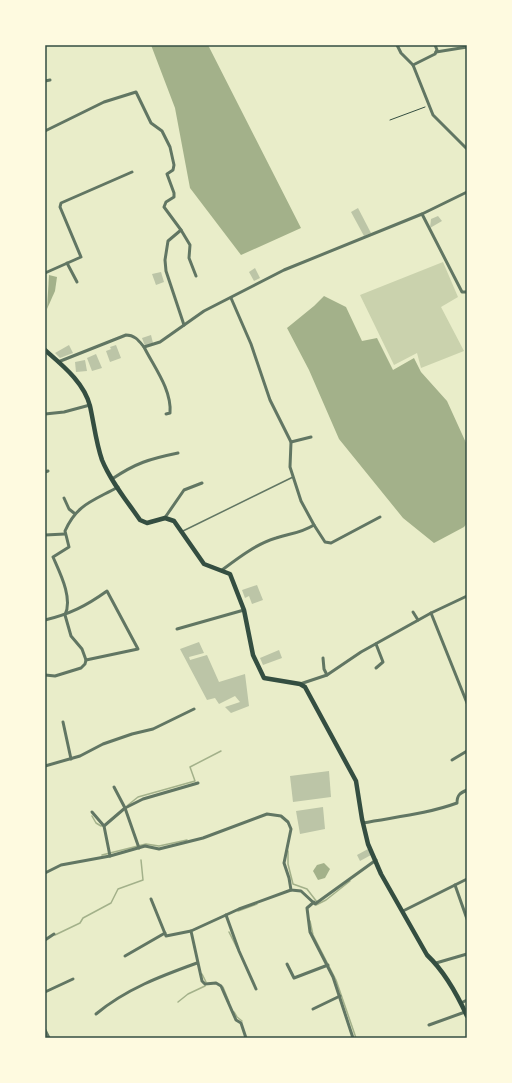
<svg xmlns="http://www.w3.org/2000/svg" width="512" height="1083" font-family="Manrope,sans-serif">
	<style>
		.green { fill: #cad2ad }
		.water { fill: #a3b18a }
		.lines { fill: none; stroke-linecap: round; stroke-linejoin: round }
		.stream { stroke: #a3b18a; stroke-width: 1.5 }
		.building { fill: #bcc5a7 }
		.path { stroke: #344e41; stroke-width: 1 }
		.service { stroke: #617663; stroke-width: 1.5 }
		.minor { stroke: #617663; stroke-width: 3 }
		.secondary { stroke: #344e41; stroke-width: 4.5 }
		.neatline { fill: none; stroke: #344e41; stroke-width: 1.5 }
	</style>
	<rect width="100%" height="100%" fill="#e9edc9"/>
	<polygon class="green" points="443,262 458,297 441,307 464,351 421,368 417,353 394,365 360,295"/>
	<g class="water">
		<polygon points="151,45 208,45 301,228 241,255 190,188 175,108"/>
		<polygon points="49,275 57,277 55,291 47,309"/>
		<polygon points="324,296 346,307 362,341 377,338 393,370 414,358 421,372 447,401 467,445 467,523 464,527 434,543 403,518 339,439 309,370 287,328 314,306"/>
		<polygon points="324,863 330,869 325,878 318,880 313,871 317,865"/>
	</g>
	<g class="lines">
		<g class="stream">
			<polyline points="128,805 138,797 195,781 190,767 221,751"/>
			<polyline points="92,816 96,823 101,826 103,825"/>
			<polyline points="288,851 288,864 293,884 307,889 317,902"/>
			<polyline points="102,855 146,844 159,846 187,840"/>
			<polyline points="316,905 326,900 350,881"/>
			<polyline points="238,911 257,904"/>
			<polyline points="310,921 313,935 336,980 356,1038"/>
			<polyline points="229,932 237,948"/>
			<polyline points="55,935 80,923 83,918 111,903 118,889 143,880 141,860"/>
			<polyline points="202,974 206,982"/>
			<polyline points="223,987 229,1002"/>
			<polyline points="178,1002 188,994 205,986 205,984"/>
			<polyline points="234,1012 237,1017 242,1021"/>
		</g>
	</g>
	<g class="building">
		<polygon points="358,208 371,233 364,236 351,212"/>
		<polygon points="438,216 442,221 430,228 431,219"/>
		<polygon points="255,268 260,278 254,281 249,272"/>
		<polygon points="161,272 164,282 156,285 152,274"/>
		<polygon points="151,335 153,343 145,346 142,338"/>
		<polygon points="69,345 73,353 60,358 55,353"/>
		<polygon points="116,345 121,358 110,362 106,351 114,348 111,349 110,347"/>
		<polygon points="96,354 102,368 92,371 87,358"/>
		<polygon points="85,360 87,371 76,372 75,362"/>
		<polygon points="257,585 263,600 252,604 249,596 245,598 242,590"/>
		<polygon points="199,642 204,653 189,657 190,660 207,655 219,682 245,674 249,706 231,713 225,707 240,702 235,696 219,704 215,698 207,700 180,649"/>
		<polygon points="279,650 282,658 263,665 260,658"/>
		<polygon points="329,771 331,797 293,802 290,776"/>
		<polygon points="323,807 325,829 300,834 296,811"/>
		<polygon points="368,849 371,855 360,861 357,855"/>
	</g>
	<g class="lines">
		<polyline class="path" points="390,120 425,107"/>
		<polyline class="service" points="183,531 293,477"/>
		<g class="minor">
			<polyline points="397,45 401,53 413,65 433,115 467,149"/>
			<polyline points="436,52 467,47"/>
			<polyline points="413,65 435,54 437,50 435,45"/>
			<polyline points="45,81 50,80"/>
			<polyline points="45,131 104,102 136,92 151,123 162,131 170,147 174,165 173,170 167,174 174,193 174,197 166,202 164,207 181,230 190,245 189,258 196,276"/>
			<polyline points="422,214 462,292 467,292"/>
			<polyline points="181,230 168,241 165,260 166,271 184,325"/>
			<polyline points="67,263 77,282"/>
			<polyline points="45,273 81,257 60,207 61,203 132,172"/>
			<path d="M 144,347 C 154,367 172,390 170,413 L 166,414"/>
			<path d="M 58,362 L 126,335 C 135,335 139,341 144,347 L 160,342 L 204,311 L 284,270 L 422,214 L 467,192"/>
			<polyline points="45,414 64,412 90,405"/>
			<polyline points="291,442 311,437"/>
			<polyline points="45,472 48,471"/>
			<path d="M 112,479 C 136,463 149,459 178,453"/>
			<polyline points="64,498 69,509 74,513"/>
			<polyline points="164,519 184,490 202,483"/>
			<polyline points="314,525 325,542 331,543 380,517"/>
			<polyline points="45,535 65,534"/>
			<path d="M 222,570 C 238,558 256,544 276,538 C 291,533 299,534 314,525 L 301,501 L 290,467 L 291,442 L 270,400 L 251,344 L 231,298"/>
			<polyline points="413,612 418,620"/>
			<polyline points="431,613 467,703"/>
			<path d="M 45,620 C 70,614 86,606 107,591 L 138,649 L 86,660"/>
			<polyline points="177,629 244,610"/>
			<polyline points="323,658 324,669 327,675"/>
			<polyline points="376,668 383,662 376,644"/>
			<path d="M 45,675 L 55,676 L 81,668 L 85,664 L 86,660 L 82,649 L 71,636 L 65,615 C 73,598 60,573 53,557 L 69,547 L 65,531 C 77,504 93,501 118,487"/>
			<polyline points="300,684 327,675 361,652 431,613 467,596"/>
			<polyline points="63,722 71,759"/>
			<polyline points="452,760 467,751"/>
			<polyline points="45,766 80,756 103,744 132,734 153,729 194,709"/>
			<polyline points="114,787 125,808 139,848"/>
			<polyline points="92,812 104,826"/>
			<path d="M 363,823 C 394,817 427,814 457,803 C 457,795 460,793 467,790"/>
			<polyline points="110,856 104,826 125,808 143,799 198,783"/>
			<polyline points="45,873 61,865 110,856 145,846 159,849 203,838 267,814 281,816 288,822 291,829 284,863 289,878 291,890 301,891 315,904 376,860"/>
			<polyline points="455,885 467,919"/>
			<polyline points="151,899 166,936 191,931"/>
			<polyline points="314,902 307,908 310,932 333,977 353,1038"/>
			<polyline points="403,911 467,879"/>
			<polyline points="226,915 239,951 256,989"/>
			<polyline points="45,940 54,934"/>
			<polyline points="125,956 165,933"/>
			<polyline points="436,963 467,954"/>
			<polyline points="287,964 294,978 328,965"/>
			<polyline points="45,992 73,979"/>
			<polyline points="461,1003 467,1000"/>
			<polyline points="313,1009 340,996"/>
			<path d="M 96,1014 C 126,989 161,976 197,963"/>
			<polyline points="429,1025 465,1012"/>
			<polyline points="45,1030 49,1038"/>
			<polyline points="246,1038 241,1023 236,1020 221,986 216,983 205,984 202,981 191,931 239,909 291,890"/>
		</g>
		<path class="secondary" d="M 45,350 C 62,365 84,382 90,406 C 94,424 96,443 102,460 C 111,482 127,501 140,520 L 147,523 L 165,518 L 174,521 L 204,564 L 230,574 L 244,610 L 253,655 L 264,678 L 300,684 L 305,687 L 356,781 L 362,819 L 368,844 L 381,874 L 427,955 C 445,972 457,994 467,1016"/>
	</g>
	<rect width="512" height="1083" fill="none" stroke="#fefae0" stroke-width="92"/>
	<rect x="46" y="46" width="420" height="991" class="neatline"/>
</svg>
